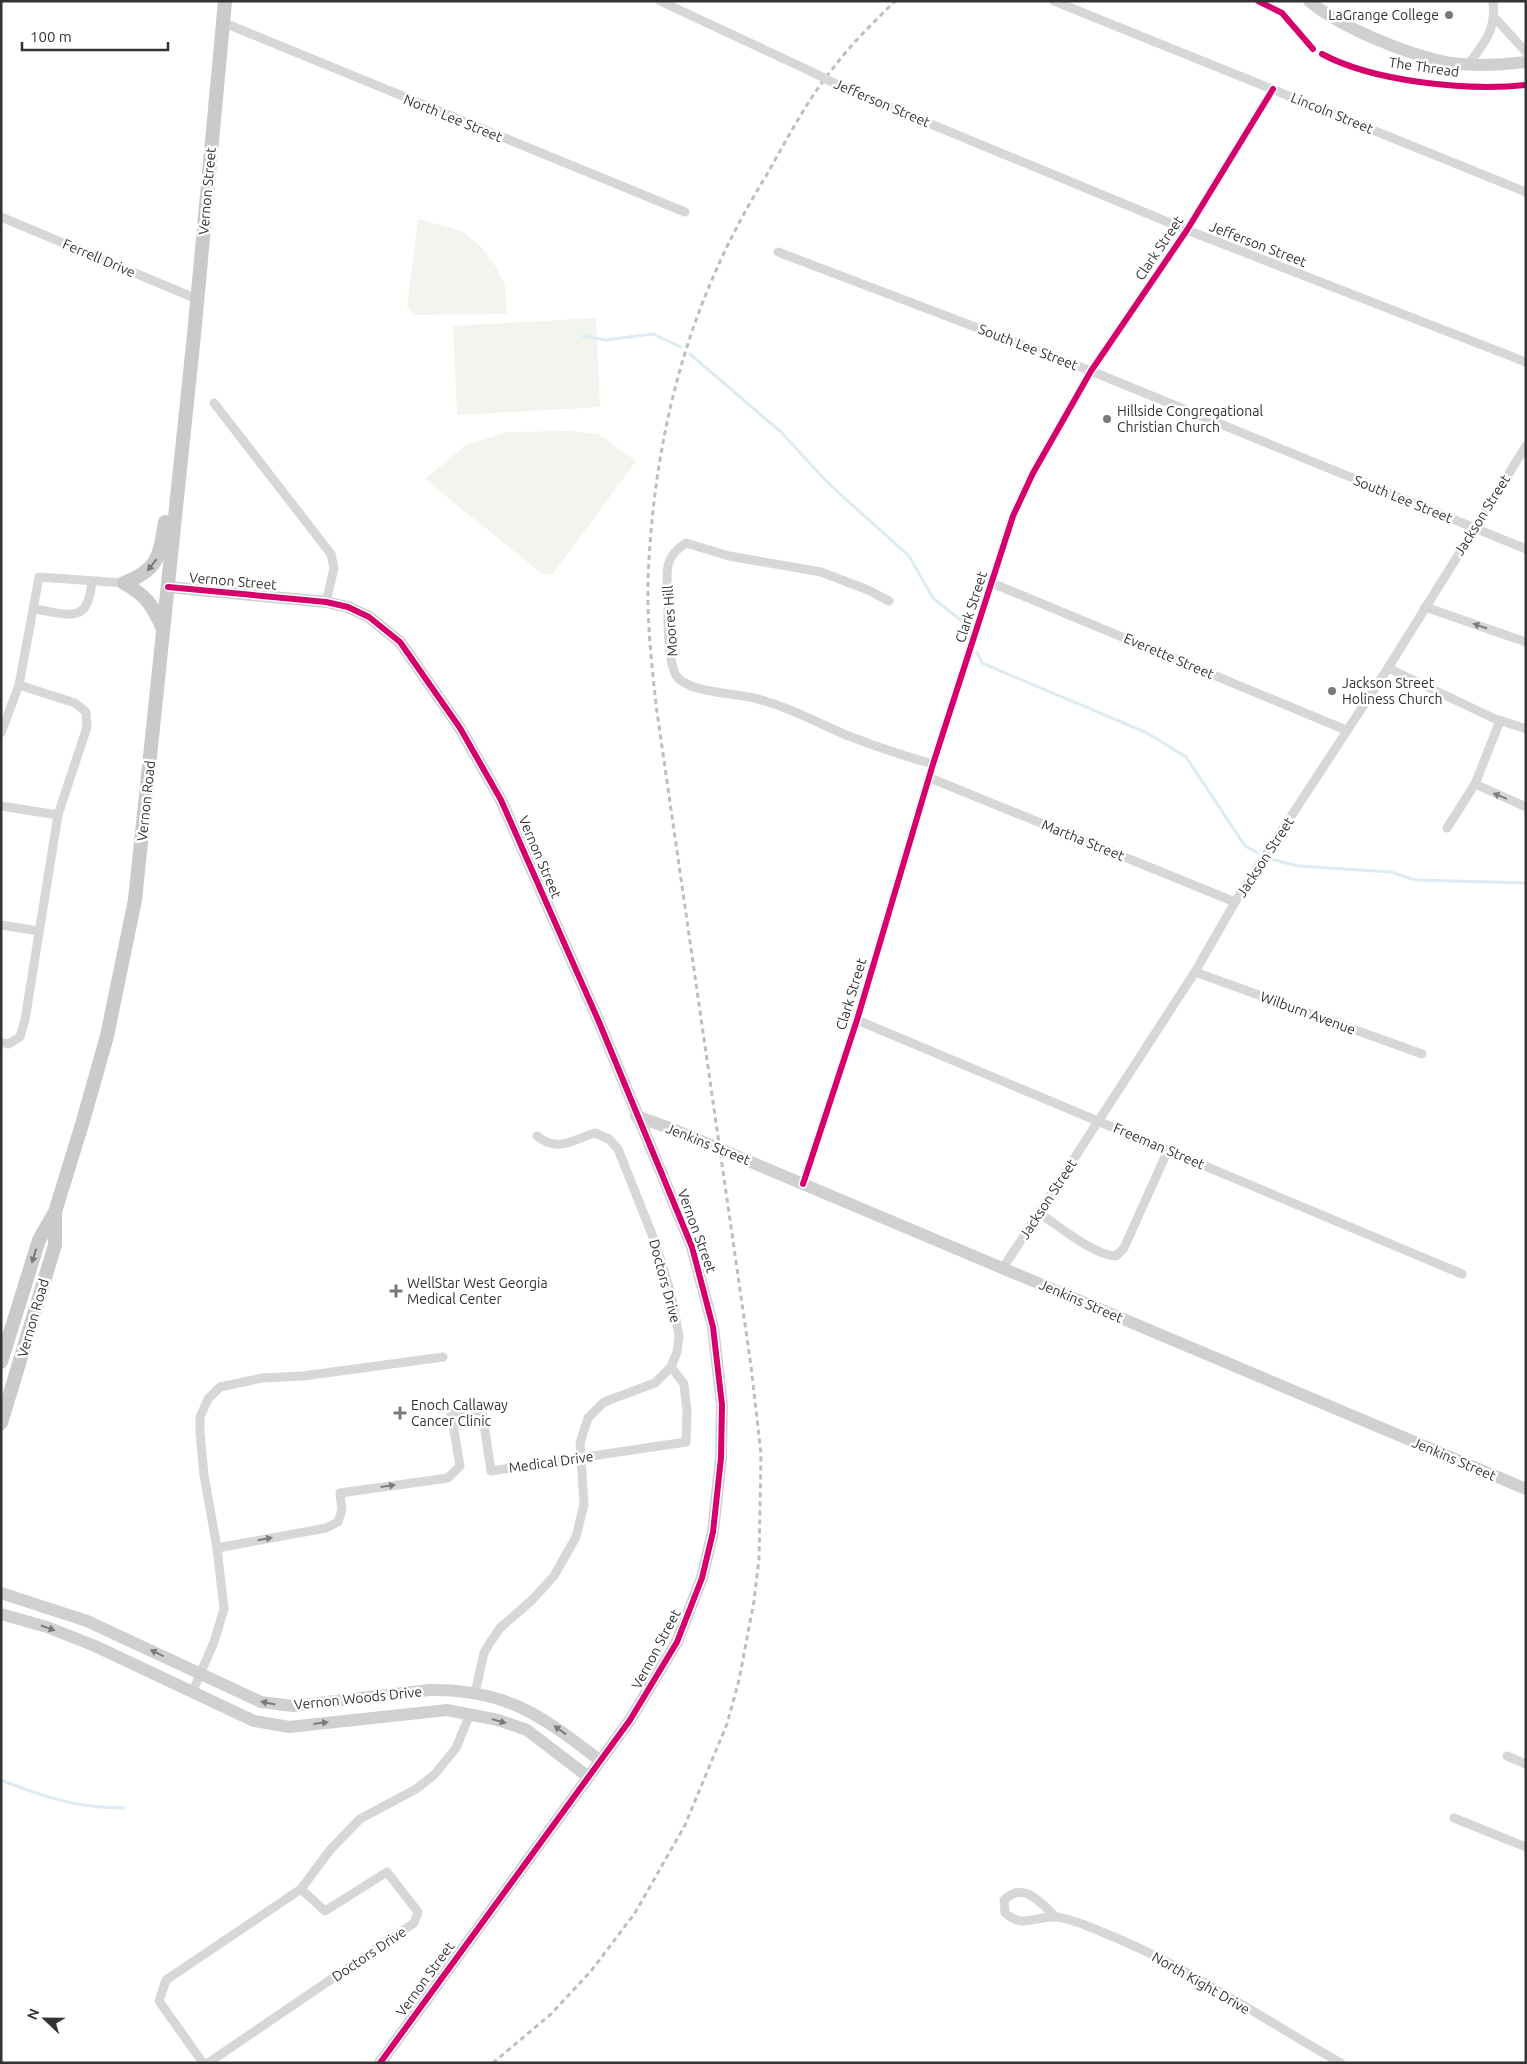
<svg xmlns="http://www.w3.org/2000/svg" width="1527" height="2064" font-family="Ubuntu,sans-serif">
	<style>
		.green { fill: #f1f5ed }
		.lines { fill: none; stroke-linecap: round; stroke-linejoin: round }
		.stream { stroke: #ddebf3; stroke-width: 3 }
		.street { stroke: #d7d7d7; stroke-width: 9 }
		.secondary { stroke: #d0d0d0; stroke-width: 12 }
		.primary { stroke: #cacaca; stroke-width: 14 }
		.rail { stroke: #bebebe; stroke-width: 3; stroke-dasharray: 5 4; stroke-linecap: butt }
		.street-bridge { stroke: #d7d7d7; stroke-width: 9 }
		.cycleway-casing { stroke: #fff; stroke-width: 9 }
		.cycleway { stroke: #d6006c; stroke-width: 6 }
		.oneway { fill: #777 }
		.oneway2 { fill: #7d7d7d }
		.oneway3 { fill: #7a7a7a }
		.poi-dot { fill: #7a7a7a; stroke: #fff; stroke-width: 2 }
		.labels { text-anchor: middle; stroke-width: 5; stroke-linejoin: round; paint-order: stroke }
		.poi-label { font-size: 14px; fill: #333; stroke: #fff; text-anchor: start }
		.street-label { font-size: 14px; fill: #333; stroke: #fff }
	</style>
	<rect width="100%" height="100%" fill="#fff"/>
	<g class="green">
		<polygon points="418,219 462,231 482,248 496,267 505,285 507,314 415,315 407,307"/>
		<polygon points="596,318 600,407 457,415 453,326"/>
		<polygon points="570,431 598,434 636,461 552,575 541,573 425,479 466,445 508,432"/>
	</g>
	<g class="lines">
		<g class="stream">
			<polyline points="583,336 606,340 653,334 681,347"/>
			<polyline points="690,354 781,432 829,484 909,556 933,598 963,622 968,633"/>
			<polyline points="977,652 982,663 1147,733 1186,757 1245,846 1258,853"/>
			<polyline points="1270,859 1298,866 1391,872 1415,880 1526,883"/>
			<path d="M 1,1780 C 44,1797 77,1808 124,1808"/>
		</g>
		<g class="street">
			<polyline points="660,1 810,71"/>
			<polyline points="1054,1 1526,192"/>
			<polyline points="1495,18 1526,52"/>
			<polyline points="222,22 685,212"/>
			<path d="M 1469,64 C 1485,41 1496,31 1493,1"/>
			<polyline points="844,88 1187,230 1526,362"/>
			<polyline points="1,217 197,299"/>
			<polyline points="778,252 1091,371 1526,549"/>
			<polyline points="214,403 331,554 334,568 326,602"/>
			<polyline points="992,583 1346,730"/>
			<path d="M 889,601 L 868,590 L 821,572 L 729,556 L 686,543 C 662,558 667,574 668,600 C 668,617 667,666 678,678 C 693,693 733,693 754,698 C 787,706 816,722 846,735 C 875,746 903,756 933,764"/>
			<polyline points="1425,607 1526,642"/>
			<path d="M 34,609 C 69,614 88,626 92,581"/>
			<polyline points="1388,668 1493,718 1526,729"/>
			<polyline points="1,733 19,685 39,577 124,583"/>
			<polyline points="930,778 1235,902"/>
			<polyline points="1475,784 1526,807"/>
			<polyline points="1,806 58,815"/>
			<polyline points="1447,828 1475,784 1500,721"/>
			<polyline points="1,925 39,931"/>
			<polyline points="1195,972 1422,1054"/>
			<polyline points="857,1020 1462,1274"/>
			<polyline points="1,1042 8,1044 20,1037 25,1020 58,815 87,727 86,712 75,703 19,685"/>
			<polyline points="803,1184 857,1020 933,764 1013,516 1033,473 1091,371 1187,230 1273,89"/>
			<path d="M 1039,1213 C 1059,1226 1093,1255 1116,1256 L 1124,1248 L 1168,1150"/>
			<polyline points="1003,1268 1195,972 1235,902 1388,668 1526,446"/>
			<polyline points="217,1548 326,1528 338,1522 342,1510 340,1493 448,1478 460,1466 451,1413 482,1410 491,1471 686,1442 687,1412 684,1384 671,1367"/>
			<polyline points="192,1693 214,1642 224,1609 217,1548 204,1475 200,1433 200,1417 208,1399 220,1387 262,1378 303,1376 443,1357"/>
			<path d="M 475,1693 L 484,1653 L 489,1644 L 500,1628 L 532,1600 L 554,1576 L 576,1537 L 584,1504 L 580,1443 L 588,1418 L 604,1402 L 655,1383 L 671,1367 L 677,1352 L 679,1336 L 671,1293 L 655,1242 L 618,1149 L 609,1139 L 595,1133 C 571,1140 559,1153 537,1136"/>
			<polyline points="1507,1756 1526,1764"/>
			<polyline points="1454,1818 1526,1847"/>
			<path d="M 1056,1917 C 1040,1902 1024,1881 1004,1900 L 1005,1913 C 1023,1929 1035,1916 1055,1917 C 1067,1917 1090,1927 1102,1932 C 1186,1965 1262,2019 1341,2063"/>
			<polyline points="203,2063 159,2001 166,1980 301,1889 330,1850 360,1819 416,1789 434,1775 456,1748 470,1714"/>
			<polyline points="208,2063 414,1923 418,1912 387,1872 325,1911 301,1889"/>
		</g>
		<g class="secondary">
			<path d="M 1309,1 C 1342,28 1404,53 1445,62 C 1471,67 1500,65 1526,62"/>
			<polyline points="168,587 326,602 348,607 369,617 400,642 460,728 501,800 599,1022 692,1247 713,1327 722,1405 721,1458 713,1532 702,1578 677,1642 630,1720 380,2063"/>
			<polyline points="636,1116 675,1130 1526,1489"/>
			<path d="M 1,1593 L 87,1621 L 261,1702 L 293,1706 L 429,1690 C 506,1689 541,1715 599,1760"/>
			<polyline points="1,1614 47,1627 95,1646 254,1721 289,1727 447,1710 498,1720 527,1730 587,1776"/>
		</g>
		<g class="primary">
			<path d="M 124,583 C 159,569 159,557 165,522"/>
			<path d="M 124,583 C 147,596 153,606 163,629"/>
			<polyline points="1,1362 39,1240 55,1212 83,1121 107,1036 135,900 194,335 225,1"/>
			<polyline points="1,1423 55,1245 55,1215"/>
		</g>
		<path class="rail" d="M 493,2063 L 551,2014 L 591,1971 L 635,1913 L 685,1825 L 727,1724 L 739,1680 L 754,1601 L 759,1559 L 761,1454 L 751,1366 L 657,712 C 652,669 647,624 648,580 C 652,475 672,369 715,273 C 729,240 747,207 766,176 C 787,139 807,100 834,67 C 852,43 874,22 895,1"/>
		<polyline class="street-bridge" points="810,71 844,88"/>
		<defs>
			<g id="cycleway">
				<polyline points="1258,1 1282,13 1313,49"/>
				<path d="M 1322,54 C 1374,82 1467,91 1526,85"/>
				<polyline points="168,587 326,602 348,607 369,617 400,642 460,728 501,800 599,1022 692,1247 713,1327 722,1405 721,1458 713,1532 702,1578 677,1642 630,1720 380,2063"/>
				<polyline points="803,1184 857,1020 933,764 1013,516 1033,473 1091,371 1187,230 1273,89"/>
			</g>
		</defs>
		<use href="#cycleway" class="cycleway-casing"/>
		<use href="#cycleway" class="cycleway"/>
	</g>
	<defs><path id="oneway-solid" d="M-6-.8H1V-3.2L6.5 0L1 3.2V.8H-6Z" transform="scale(1.25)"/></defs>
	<g class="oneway">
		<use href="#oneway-solid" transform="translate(152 565) rotate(128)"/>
		<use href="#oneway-solid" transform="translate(34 1256) rotate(107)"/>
	</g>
	<g class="oneway2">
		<use href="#oneway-solid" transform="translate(1480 626) rotate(-161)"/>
		<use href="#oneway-solid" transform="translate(1500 796) rotate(-158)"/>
		<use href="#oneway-solid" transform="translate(388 1486) rotate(-8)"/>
		<use href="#oneway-solid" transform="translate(265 1539) rotate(-10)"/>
	</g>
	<g class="oneway3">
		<use href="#oneway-solid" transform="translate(48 1628) rotate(19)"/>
		<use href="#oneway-solid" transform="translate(157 1653) rotate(-154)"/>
		<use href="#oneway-solid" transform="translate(268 1703) rotate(-168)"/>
		<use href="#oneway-solid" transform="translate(499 1721) rotate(16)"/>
		<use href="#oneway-solid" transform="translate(321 1723) rotate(-7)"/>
		<use href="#oneway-solid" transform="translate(560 1730) rotate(-144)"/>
	</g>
	<g class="poi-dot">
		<circle cx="1449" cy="15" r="5"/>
		<circle cx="1107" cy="419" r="5"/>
		<circle cx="1332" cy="691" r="5"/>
		<path d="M393.5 1283.5h5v5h5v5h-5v5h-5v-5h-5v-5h5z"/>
		<path d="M397.5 1405.5h5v5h5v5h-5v5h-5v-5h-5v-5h5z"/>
	</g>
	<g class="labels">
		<g class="poi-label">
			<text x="1439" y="20" text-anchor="end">LaGrange College</text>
			<text x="1117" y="416">Hillside Congregational<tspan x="1117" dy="16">Christian Church</tspan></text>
			<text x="1342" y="688">Jackson Street<tspan x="1342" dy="16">Holiness Church</tspan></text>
			<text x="407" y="1288">WellStar West Georgia<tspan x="407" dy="16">Medical Center</tspan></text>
			<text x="411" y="1410">Enoch Callaway<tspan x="411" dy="16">Cancer Clinic</tspan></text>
		</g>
		<g class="street-label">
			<text transform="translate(1424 67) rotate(8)" y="5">The Thread</text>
			<text transform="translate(882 103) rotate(23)" y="5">Jefferson Street</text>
			<text transform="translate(1332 113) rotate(22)" y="5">Lincoln Street</text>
			<text transform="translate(453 118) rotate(22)" y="5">North Lee Street</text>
			<text transform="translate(207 191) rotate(-85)" y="5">Vernon Street</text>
			<text transform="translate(1258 244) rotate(21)" y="5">Jefferson Street</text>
			<text transform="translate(1159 248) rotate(-56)" y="5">Clark Street</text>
			<text transform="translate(99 258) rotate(23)" y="5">Ferrell Drive</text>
			<text transform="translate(1028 347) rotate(21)" y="5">South Lee Street</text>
			<text transform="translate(1403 499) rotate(22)" y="5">South Lee Street</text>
			<text transform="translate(1482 515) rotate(-58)" y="5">Jackson Street</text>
			<text transform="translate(233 581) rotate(5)" y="5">Vernon Street</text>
			<text transform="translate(971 607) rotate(-72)" y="5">Clark Street</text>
			<text transform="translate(670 621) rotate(-94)" y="5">Moores Hill</text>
			<text transform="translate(1169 656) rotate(23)" y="5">Everette Street</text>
			<text transform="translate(146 801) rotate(-84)" y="5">Vernon Road</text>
			<text transform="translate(1083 840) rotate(22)" y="5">Martha Street</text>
			<text transform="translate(540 857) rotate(67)" y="5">Vernon Street</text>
			<text transform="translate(1265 857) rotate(-57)" y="5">Jackson Street</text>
			<text transform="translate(851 994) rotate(-73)" y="5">Clark Street</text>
			<text transform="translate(1308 1013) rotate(20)" y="5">Wilburn Avenue</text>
			<text transform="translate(708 1144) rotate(22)" y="5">Jenkins Street</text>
			<text transform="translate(1159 1146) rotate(23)" y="5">Freeman Street</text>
			<text transform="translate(1048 1199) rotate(-57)" y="5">Jackson Street</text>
			<text transform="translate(697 1231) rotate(70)" y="5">Vernon Street</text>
			<text transform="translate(665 1281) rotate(75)" y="5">Doctors Drive</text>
			<text transform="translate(1081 1301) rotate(23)" y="5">Jenkins Street</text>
			<text transform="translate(33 1318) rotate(-74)" y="5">Vernon Road</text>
			<text transform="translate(1454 1459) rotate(23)" y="5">Jenkins Street</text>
			<text transform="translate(551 1462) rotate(-8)" y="5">Medical Drive</text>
			<text transform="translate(656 1649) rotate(-62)" y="5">Vernon Street</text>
			<text transform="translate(358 1698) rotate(-6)" y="5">Vernon Woods Drive</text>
			<text transform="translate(369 1954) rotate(-34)" y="5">Doctors Drive</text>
			<text transform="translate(425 1979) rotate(-54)" y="5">Vernon Street</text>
			<text transform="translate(1201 1983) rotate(30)" y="5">North Kight Drive</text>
		</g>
	</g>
	<rect width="1527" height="2064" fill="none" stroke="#333333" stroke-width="5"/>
	<g transform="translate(45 2019) rotate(292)" stroke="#ffffff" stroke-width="4" paint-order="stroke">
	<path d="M0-4L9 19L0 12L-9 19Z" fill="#333333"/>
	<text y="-8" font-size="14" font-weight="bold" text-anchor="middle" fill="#333333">N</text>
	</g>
	<path d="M22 42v8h146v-8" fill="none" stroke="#333333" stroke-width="2.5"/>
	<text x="30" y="42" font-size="15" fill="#333333" stroke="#ffffff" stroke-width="4" paint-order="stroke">100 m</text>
</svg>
